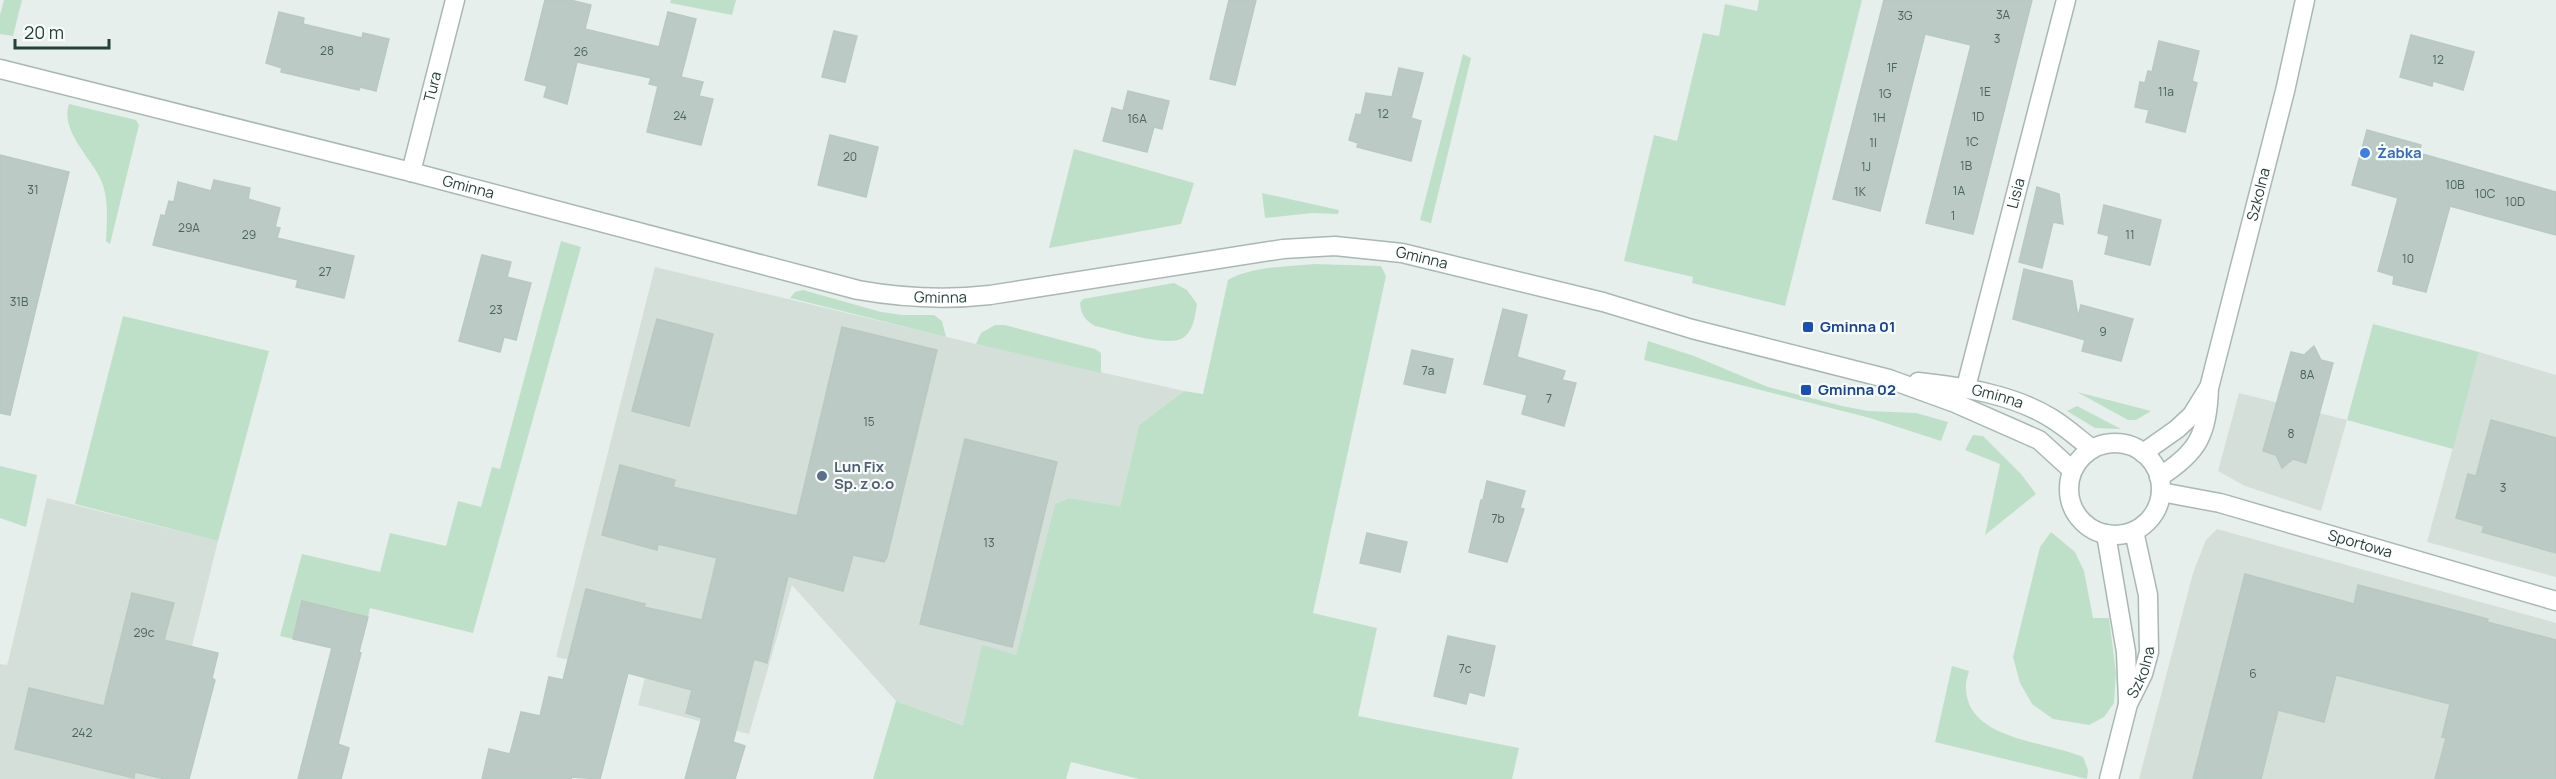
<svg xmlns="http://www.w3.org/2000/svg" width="2556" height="779" font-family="Manrope,sans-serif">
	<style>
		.built { fill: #d4dfda }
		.green { fill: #bfe0c8 }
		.building { fill: #bbcac4; stroke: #b8c9c2; stroke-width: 1.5 }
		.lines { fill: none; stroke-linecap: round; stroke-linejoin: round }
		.minor-casing { stroke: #a8b8b2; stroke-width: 21 }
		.minor { stroke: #fff; stroke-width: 18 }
		.shop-dot { fill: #3f7fe0; stroke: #f7fbf9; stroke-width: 2 }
		.transit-dot { fill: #1a4fb4; stroke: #f7fbf9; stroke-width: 2 }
		.service-dot { fill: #5c6f8a; stroke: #f7fbf9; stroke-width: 2 }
		.labels { text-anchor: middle; stroke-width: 4.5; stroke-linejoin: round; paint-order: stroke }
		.number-label { font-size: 12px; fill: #4a645c }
		.street-label { font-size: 15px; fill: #24423a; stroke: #f7fbf9 }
		.shop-label { font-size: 15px; font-weight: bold; fill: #366cbe; stroke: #f7fbf9; text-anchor: start }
		.transit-label { font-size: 15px; font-weight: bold; fill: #164399; stroke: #f7fbf9; text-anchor: start }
		.service-label { font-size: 15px; font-weight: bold; fill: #4e5e75; stroke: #f7fbf9; text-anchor: start }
	</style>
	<rect width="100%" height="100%" fill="#e6efeb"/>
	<g class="built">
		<polygon points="655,267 976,344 1184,391 1139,425 1120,506 1069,498 1055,504 1016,656 982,646 964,725 896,701 792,585 749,734 638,705 645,677 556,657"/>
		<polygon points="2479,352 2556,375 2556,577 2427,542"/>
		<polygon points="2239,393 2347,420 2321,511 2245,486 2218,471"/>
		<polygon points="47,498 218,541 159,779 0,779 0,664 7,665 9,658"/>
		<polygon points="2217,529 2556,623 2556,779 2139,779 2193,573 2206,540"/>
	</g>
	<g class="green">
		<polygon points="4,0 22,0 13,36 0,34 0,15"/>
		<polygon points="671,0 736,0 732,15 670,3"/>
		<polygon points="1759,0 1862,0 1785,306 1692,283 1693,277 1624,261 1654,135 1677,141 1703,33 1719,36 1725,4 1757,11"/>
		<polygon points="1463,54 1471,58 1431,223 1420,220"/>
		<path d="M 69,104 L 136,120 L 139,125 L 110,244 L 106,241 C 107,221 109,198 101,180 C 90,156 60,131 69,104 Z"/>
		<polygon points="1074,149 1194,183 1181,224 1049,248"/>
		<polygon points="1262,193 1339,210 1338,214 1313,213 1265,218"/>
		<polygon points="561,241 581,247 473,633 370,608 368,617 303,601 293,639 280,636 302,554 380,572 390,533 446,546 458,501 481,507 492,467 500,469"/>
		<path d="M 1314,264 L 1381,266 L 1386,276 L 1313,613 L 1377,628 L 1358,716 L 1519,748 L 1512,779 L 1139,779 L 1071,762 L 1066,779 L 873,779 L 896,701 L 963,725 L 982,645 L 1016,655 L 1055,504 L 1069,498 L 1120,506 L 1139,425 L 1184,391 L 1203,394 L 1228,280 C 1253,266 1286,267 1314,264 Z"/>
		<path d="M 1174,283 L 1187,290 L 1197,304 C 1195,316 1194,330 1183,338 C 1167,348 1114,330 1095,326 C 1085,320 1081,315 1080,303 L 1083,299 Z"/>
		<polygon points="803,290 881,312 903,315 934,315 942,321 946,337 790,298 795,292"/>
		<polygon points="123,316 269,351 218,541 75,504"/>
		<polygon points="2373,324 2479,352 2453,449 2347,420"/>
		<polygon points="995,325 1005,325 1095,349 1101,353 1101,373 976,344 981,333"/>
		<polygon points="1648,341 1694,356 1768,387 1842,406 1868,411 1916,413 1948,422 1941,441 1870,418 1644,360"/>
		<polygon points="2077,392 2151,411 2136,420 2128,420"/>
		<polygon points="2077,406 2121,429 2095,428 2067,411"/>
		<polygon points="1973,435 1983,436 2021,474 2036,494 1985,535 2000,464 1965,450"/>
		<polygon points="0,466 37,475 26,527 0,518"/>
		<polygon points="2051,532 2075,552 2084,571 2093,618 2109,618 2116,673 2114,703 2104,717 2089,725 2053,719 2032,704 2020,683 2013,657 2040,547"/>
		<path d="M 1952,666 L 1969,671 C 1968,676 1965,683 1966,689 C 1968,741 2048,741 2083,757 L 2088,770 L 2087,779 L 1935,742 Z"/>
	</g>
	<g class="building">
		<polygon points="545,0 570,0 591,5 585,29 659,47 668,12 696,19 681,77 703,82 699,96 713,99 701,145 647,132 658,86 649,84 651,78 577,62 567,104 544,97 547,86 525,80"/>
		<polygon points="1229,0 1256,0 1235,85 1210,79"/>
		<polygon points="1884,0 2032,0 1973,234 1926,223 1971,45 1925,34 1880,211 1833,199"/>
		<polygon points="279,12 304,18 303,24 362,38 363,33 389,39 376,91 360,87 359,90 281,72 282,68 266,63"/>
		<polygon points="834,31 857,36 845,82 822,77"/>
		<polygon points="2411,35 2474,52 2463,90 2433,81 2432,86 2400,77"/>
		<polygon points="2159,41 2199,51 2192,81 2197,83 2185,132 2146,122 2149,110 2135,107 2140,82 2145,83 2148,71 2152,72"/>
		<polygon points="1399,68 1423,73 1411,118 1421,121 1411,161 1357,147 1358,143 1349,140 1356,114 1361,115 1366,93 1392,97"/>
		<polygon points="1128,91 1169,101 1162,129 1154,127 1147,152 1103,141 1112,108 1123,111"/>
		<polygon points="2367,130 2421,145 2419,153 2556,192 2556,235 2450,206 2426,292 2393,284 2394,276 2378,271 2398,198 2352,185"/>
		<polygon points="830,135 878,147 866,197 818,185"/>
		<polygon points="0,155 69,172 10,415 0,413"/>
		<polygon points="214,180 250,188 248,199 280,208 275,227 280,228 277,238 354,256 344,298 296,287 298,280 153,245 161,215 165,216 169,201 174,202 178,182 211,191"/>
		<polygon points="2037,187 2059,194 2063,224 2053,222 2042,268 2019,262"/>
		<polygon points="2104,205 2161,220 2150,265 2105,254 2109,236 2098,233"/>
		<polygon points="482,255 511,262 507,277 531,283 516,340 504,337 500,352 459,341"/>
		<polygon points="2024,269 2072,281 2078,317 2081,305 2133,319 2121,361 2082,351 2085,340 2013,319"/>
		<polygon points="1503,309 1527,315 1517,357 1565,371 1562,380 1576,383 1564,426 1522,414 1527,395 1484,384"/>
		<polygon points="657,319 713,334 689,426 632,411"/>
		<polygon points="842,327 937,350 887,557 884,562 853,555 843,591 788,576 767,663 754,659 733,742 745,746 735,779 685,779 702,718 686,713 692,690 628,673 600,779 572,777 571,779 482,779 489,749 510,754 521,712 540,716 549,677 563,680 586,589 645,604 644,607 702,620 717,558 658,544 657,550 602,535 620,465 675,480 673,487 797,516"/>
		<polygon points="2314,346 2321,360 2333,363 2306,463 2293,459 2282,468 2276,455 2263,451 2291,352 2304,355"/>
		<polygon points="1412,350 1453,359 1445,393 1404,384"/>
		<polygon points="2491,420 2556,438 2556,553 2482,532 2484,526 2456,518 2468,474 2476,476"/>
		<polygon points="965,439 1057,462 1012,647 920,624"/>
		<polygon points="1487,481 1525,491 1520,508 1524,509 1507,562 1469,552 1481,500 1483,500"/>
		<polygon points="1367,533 1407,542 1400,572 1360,563"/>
		<polygon points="2245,574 2354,604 2358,585 2488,619 2487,622 2556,640 2556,779 2435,779 2446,738 2442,737 2450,704 2336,675 2324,722 2278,710 2261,779 2193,779"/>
		<polygon points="132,593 174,603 164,640 218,653 212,678 215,680 189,779 165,779 135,772 134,778 15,749 29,688 104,706"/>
		<polygon points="302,601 368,617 359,652 361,653 338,744 349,748 341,779 298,779 332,648 293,639"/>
		<polygon points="1448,636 1495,646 1484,696 1469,692 1466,704 1434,696"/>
	</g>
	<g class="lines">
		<defs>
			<g id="minor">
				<path id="s1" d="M 0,69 L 411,172 L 858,290 C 903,298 945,300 990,295 L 1283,249 L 1335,246 L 1402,253 L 1603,302 L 1692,329 L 1889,379 L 1955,403 L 2039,440 L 2072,470"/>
				<path id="s2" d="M 411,172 L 455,0"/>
				<path id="s3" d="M 1918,382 C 1963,387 2012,394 2051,418 C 2066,427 2079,439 2092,449"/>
				<path id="s4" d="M 1966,387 L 2066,0"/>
				<circle cx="2115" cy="489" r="46"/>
				<polyline points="2143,453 2177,429 2192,415 2208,389"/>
				<path id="s5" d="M 2159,477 C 2199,452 2207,434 2209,388 L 2285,91 L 2305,0"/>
				<path id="s6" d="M 2161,492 L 2220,503 L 2556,601"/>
				<polyline points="2106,534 2126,652 2128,702"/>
				<path id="s7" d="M 2109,779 L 2128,704 L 2143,674 L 2149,652 L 2148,595 L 2134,531"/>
			</g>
		</defs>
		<use href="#minor" class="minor-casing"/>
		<use href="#minor" class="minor"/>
	</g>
	<circle class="shop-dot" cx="2365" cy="153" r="6"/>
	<g class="transit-dot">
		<rect x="1802" y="321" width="12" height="12" rx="3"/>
		<rect x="1800" y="384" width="12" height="12" rx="3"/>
	</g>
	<circle class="service-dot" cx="822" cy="476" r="6"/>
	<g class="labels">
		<g class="number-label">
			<text x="2003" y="19">3A</text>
			<text x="1905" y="20">3G</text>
			<text x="1997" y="43">3</text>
			<text x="327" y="55">28</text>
			<text x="581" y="56">26</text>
			<text x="2438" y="64">12</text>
			<text x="1892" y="72">1F</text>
			<text x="1985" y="96">1E</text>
			<text x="2166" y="96">11a</text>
			<text x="1885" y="98">1G</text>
			<text x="1383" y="118">12</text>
			<text x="680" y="120">24</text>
			<text x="1978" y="121">1D</text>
			<text x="1879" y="122">1H</text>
			<text x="1137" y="123">16A</text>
			<text x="1972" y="146">1C</text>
			<text x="1873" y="147">1I</text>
			<text x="850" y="161">20</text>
			<text x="1966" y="170">1B</text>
			<text x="1866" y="171">1J</text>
			<text x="2455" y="189">10B</text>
			<text x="33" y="194">31</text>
			<text x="1959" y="195">1A</text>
			<text x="1860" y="196">1K</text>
			<text x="2485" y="198">10C</text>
			<text x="2515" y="206">10D</text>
			<text x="1953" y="220">1</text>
			<text x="189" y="232">29A</text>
			<text x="249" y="239">29</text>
			<text x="2130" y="239">11</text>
			<text x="2408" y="263">10</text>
			<text x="325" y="276">27</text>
			<text x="19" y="306">31B</text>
			<text x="496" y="314">23</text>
			<text x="2103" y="336">9</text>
			<text x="1428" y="375">7a</text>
			<text x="2307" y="379">8A</text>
			<text x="1549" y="403">7</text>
			<text x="869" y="426">15</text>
			<text x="2291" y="438">8</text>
			<text x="2503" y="492">3</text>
			<text x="1498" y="523">7b</text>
			<text x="989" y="547">13</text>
			<text x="144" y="637">29c</text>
			<text x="1465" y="673">7c</text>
			<text x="2253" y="678">6</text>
			<text x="82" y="737">242</text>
		</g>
		<g class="street-label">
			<text dy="5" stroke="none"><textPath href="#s2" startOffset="88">Tura</textPath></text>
			<text dy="5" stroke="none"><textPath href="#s1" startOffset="483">Gminna</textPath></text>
			<text dy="5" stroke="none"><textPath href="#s4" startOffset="200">Lisia</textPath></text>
			<text dy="5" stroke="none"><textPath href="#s5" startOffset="308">Szkolna</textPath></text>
			<text dy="5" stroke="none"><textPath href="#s1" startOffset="1455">Gminna</textPath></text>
			<text dy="5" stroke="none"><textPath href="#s1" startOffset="969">Gminna</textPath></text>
			<text dy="5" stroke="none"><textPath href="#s3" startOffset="81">Gminna</textPath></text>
			<text dy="5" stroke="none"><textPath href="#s6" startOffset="206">Sportowa</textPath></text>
			<text dy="5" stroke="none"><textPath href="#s7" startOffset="112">Szkolna</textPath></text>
		</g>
		<g class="shop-label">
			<text x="2377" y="158">Żabka</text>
		</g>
		<g class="transit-label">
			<text x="1820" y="332">Gminna 01</text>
			<text x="1818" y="395">Gminna 02</text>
		</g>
		<g class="service-label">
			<text x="834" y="472">Lun Fix<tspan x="834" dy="17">Sp. z o.o</tspan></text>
		</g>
	</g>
	<path d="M15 39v9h94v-9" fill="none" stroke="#24423a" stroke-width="3"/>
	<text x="24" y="39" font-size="18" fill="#24423a" stroke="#f7fbf9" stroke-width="4.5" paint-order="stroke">20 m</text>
</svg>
